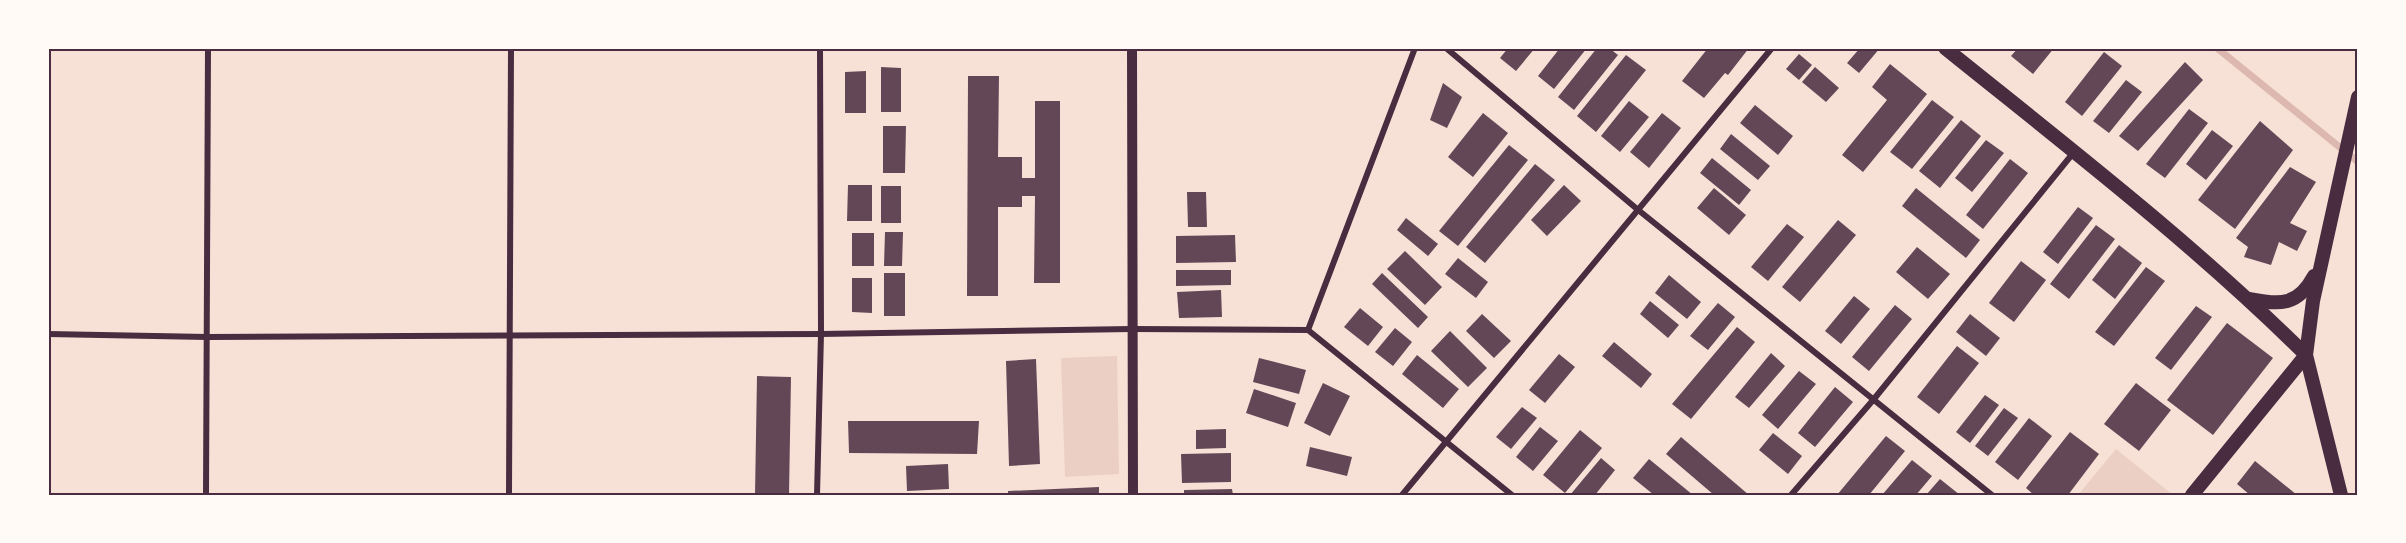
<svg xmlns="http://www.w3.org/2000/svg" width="2406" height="543" font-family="'Golos Text',sans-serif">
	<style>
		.green { fill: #ebcfc5 }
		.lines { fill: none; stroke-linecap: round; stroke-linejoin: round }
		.stream { stroke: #dcb8b0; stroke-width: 7 }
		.building { fill: #644757 }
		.minor { stroke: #4a2c40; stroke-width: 6 }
		.tertiary { stroke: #4a2c40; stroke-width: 10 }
		.primary { stroke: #4a2c40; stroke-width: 14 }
		.neatline { fill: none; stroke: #4a2c40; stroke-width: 2 }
	</style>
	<rect width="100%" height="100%" fill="#f7e1d7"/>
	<g class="green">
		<polygon points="1117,356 1119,474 1065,477 1061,358"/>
		<polygon points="2116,449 2173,495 2078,495"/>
	</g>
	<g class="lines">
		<polyline class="stream" points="2217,48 2358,162"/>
	</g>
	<g class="building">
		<polygon points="1508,48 1535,48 1516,71 1500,58"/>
		<polygon points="1560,48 1587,48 1554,89 1538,76"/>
		<polygon points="1597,48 1609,48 1618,55 1574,110 1558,97"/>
		<polygon points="1708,48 1749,48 1728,75 1725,73 1704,98 1682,81"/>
		<polygon points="1860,48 1880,48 1859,73 1847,63"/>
		<polygon points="2018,48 2054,48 2033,74 2011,56"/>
		<polygon points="2104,52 2122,66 2082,116 2065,102"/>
		<polygon points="1799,54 1812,65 1799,80 1786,69"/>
		<polygon points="1626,55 1646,70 1596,132 1577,116"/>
		<polygon points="2185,62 2203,80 2138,151 2119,136"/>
		<polygon points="1890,64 1927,94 1863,172 1842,155 1887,100 1872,87"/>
		<polygon points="881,67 901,68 901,112 881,112"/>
		<polygon points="1815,67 1839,88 1826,102 1802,82"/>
		<polygon points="866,71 866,113 845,113 845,72"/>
		<polygon points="968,76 999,76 998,157 1022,157 1022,178 1035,178 1035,101 1060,101 1060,283 1034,283 1035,196 1022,196 1022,207 998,207 998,296 967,296"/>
		<polygon points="2126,80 2142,92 2109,133 2093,121"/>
		<polygon points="1443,83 1462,97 1447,128 1430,120"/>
		<polygon points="1932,100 1954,117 1912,169 1890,152"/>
		<polygon points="1629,101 1649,117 1620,152 1601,136"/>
		<polygon points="1755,105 1793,136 1778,155 1740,123"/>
		<polygon points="2189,109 2208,123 2165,178 2146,164"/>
		<polygon points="1483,113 1508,133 1473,177 1448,157"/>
		<polygon points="1662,113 1681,128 1649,168 1630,152"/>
		<polygon points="1961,120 1981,136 1940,188 1919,171"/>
		<polygon points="2260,121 2293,150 2235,229 2198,200"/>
		<polygon points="883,126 906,126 905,173 883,173"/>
		<polygon points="2212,130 2233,146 2206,180 2186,164"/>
		<polygon points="1731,134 1770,166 1758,180 1720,149"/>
		<polygon points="1986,140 2004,153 1972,192 1955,178"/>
		<polygon points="1509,145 1528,160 1458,246 1439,231"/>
		<polygon points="1712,158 1751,190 1739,205 1700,173"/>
		<polygon points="2010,159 2028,173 1983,229 1966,215"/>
		<polygon points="1535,164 1555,180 1485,263 1466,247"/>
		<polygon points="2290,167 2316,182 2290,223 2307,231 2297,251 2279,242 2271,265 2244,257 2248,247 2236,238"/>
		<polygon points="848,185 872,185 872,221 847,221"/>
		<polygon points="1564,185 1581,201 1547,236 1531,220"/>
		<rect x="881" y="186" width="20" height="37"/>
		<polygon points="1714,188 1746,215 1729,235 1697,208"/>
		<polygon points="1916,188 1980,240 1966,258 1902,206"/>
		<polygon points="1187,192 1206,192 1207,227 1188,227"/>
		<polygon points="2078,207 2093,218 2058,264 2043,252"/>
		<polygon points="1406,218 1438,244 1428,256 1397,230"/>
		<polygon points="1838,220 1856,235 1800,302 1782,287"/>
		<polygon points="1787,224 1804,237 1768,281 1751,267"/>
		<polygon points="2096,225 2115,239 2069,299 2050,284"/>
		<polygon points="885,232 903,232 902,266 884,266"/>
		<rect x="852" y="233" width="22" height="33"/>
		<polygon points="1235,235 1236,262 1176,263 1176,236"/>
		<polygon points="2119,245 2142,263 2115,299 2092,280"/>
		<polygon points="1917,247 1950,274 1928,299 1896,272"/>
		<polygon points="1405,251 1442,287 1425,305 1387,269"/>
		<polygon points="1458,258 1488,282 1476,298 1445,274"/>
		<polygon points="2021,261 2046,280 2014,322 1989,303"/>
		<polygon points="2146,267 2165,281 2114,346 2095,332"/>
		<polygon points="1176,270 1231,270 1231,285 1176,286"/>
		<rect x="884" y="273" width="21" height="43"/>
		<polygon points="1382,273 1428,317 1418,328 1372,284"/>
		<polygon points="1669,275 1701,302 1687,319 1655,293"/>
		<polygon points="852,278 872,278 872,313 852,312"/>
		<polygon points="1221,290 1222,317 1179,318 1177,292"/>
		<polygon points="1854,296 1870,309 1841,344 1825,331"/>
		<polygon points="1650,301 1679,325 1668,338 1640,314"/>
		<polygon points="1718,303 1735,317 1708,350 1690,336"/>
		<polygon points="1895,305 1912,319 1869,371 1852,357"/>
		<polygon points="2196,306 2212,317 2171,370 2155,358"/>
		<polygon points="1360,308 1383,327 1368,346 1344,327"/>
		<polygon points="1482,314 1511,341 1494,358 1466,331"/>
		<polygon points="1970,314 2000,338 1986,356 1956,332"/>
		<polygon points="2227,323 2273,358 2213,435 2167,400"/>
		<polygon points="1737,327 1755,342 1691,419 1672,404"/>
		<polygon points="1395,328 1412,342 1393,366 1375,352"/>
		<polygon points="1450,331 1487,368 1468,387 1431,351"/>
		<polygon points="1614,342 1652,374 1641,388 1602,356"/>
		<polygon points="1957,346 1979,363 1939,414 1917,397"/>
		<polygon points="1771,353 1785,366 1749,408 1735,397"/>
		<polygon points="1559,354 1575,367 1545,403 1529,390"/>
		<polygon points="1417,355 1459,389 1443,408 1402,374"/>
		<polygon points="1259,358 1306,370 1299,394 1253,382"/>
		<polygon points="1036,359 1040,464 1009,466 1006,361"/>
		<polygon points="1799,371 1816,384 1778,429 1762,415"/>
		<polygon points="757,376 791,377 789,495 755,495"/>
		<polygon points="1323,383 1350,396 1330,436 1304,423"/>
		<polygon points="2136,383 2171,410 2139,451 2104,424"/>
		<polygon points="1835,387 1853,402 1815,447 1798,433"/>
		<polygon points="1254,389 1296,403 1288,427 1246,413"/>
		<polygon points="1985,395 1999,405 1970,443 1956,432"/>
		<polygon points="1522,407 1537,418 1511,449 1496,437"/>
		<polygon points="2004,408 2018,418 1988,456 1975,446"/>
		<polygon points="2029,418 2052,436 2018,480 1995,462"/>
		<polygon points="848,421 979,421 977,454 849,453"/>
		<polygon points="1540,427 1558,441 1533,471 1516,457"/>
		<polygon points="1226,429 1226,448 1196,449 1196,430"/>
		<polygon points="1580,430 1602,448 1565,493 1543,475"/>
		<polygon points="2070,432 2099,454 2068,495 2034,495 2026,488"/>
		<polygon points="1773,433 1802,456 1788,474 1759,450"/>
		<polygon points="1886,436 1905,451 1869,495 1837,495"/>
		<polygon points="1681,437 1749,495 1714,495 1666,454"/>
		<polygon points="1310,447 1352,457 1347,476 1306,466"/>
		<polygon points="1231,453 1231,482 1182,483 1181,454"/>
		<polygon points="1601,458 1615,470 1595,495 1570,495"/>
		<polygon points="1649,459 1693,495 1654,495 1633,478"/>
		<polygon points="1912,460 1932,476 1916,495 1882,495"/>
		<polygon points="2255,461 2297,495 2250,495 2237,484"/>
		<polygon points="948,464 949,489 907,491 906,466"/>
		<polygon points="1940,479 1960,495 1926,495"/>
		<polygon points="1099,487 1099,495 1008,495 1008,491"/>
		<polygon points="1232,489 1233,495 1184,495 1184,490"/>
	</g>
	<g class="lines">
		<g class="minor">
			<polyline points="1446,48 1637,209 1992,495"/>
			<polyline points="1308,330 1415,48"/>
			<polyline points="48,334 207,337 821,334 1132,329 1308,330 1512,495"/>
			<polyline points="206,495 208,48"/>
			<polyline points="509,495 511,48"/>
			<polyline points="817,495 821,334 820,48"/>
			<polyline points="1402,495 1772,48"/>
			<polyline points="1791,495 1874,399 2074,152"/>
		</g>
		<polyline class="tertiary" points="1132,48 1133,495"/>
		<g class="primary">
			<path d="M 1945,48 C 2068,147 2194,244 2306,355"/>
			<path d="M 2250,299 C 2280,305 2298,306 2314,276"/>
			<polyline points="2192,495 2306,355"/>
			<polyline points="2341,495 2306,355 2313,301 2358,97"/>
		</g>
	</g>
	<rect width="2406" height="543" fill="none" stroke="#fffaf5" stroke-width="99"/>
	<rect x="50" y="50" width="2306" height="444" class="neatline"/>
</svg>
